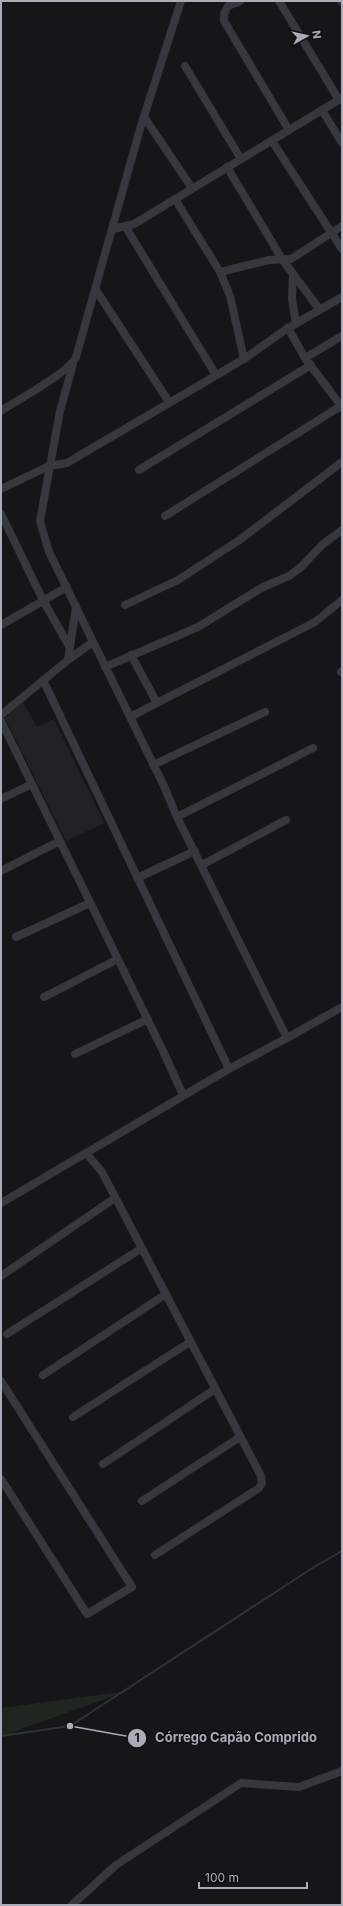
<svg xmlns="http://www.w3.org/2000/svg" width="343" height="1906" font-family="Inter,sans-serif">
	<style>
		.built { fill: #222225 }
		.green { fill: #1e261f }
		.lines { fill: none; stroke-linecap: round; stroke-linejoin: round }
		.stream { stroke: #2c353c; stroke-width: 2 }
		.minor { stroke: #37383d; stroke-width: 8 }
		.leader { fill: none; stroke: #a8adb8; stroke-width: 1.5 }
		.callout-dot { fill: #a8adb8; stroke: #111113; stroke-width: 1.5 }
		.mark-label { font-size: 12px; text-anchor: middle; font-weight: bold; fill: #111 }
		.callout-label { font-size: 13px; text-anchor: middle; font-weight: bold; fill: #a8adb8; stroke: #111113; stroke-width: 3; stroke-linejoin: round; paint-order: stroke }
	</style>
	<rect width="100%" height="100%" fill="#161618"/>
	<polygon class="built" points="23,702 37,727 54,719 104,823 66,841 5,718"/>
	<polygon class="green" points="128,1691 1,1736 1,1708"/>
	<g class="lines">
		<polyline class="stream" points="1,1736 70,1726 314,1567 342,1551"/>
		<g class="minor">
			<polyline points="240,1 228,6 224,14 224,21 289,130"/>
			<polyline points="279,1 339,100"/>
			<polyline points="341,1 342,2"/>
			<polyline points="185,66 241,159"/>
			<polyline points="322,110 342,143"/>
			<polyline points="144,117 192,188"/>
			<polyline points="272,141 342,249"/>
			<polyline points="227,167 282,259 320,310"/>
			<polyline points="175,199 220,272 230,296 244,359"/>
			<polyline points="125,226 216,375"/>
			<polyline points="113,229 134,224 342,98"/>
			<polyline points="220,272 269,260 291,259 342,226"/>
			<polyline points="293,274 292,299 296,324"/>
			<polyline points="96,290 169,402"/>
			<polyline points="342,297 288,328 305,358 342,407"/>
			<polyline points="305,358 342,336"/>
			<polyline points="73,364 60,411 40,521 49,552 164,786 177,817 287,1038"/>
			<path d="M 1,411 C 19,399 67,374 76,357 L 140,129 L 181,1"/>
			<polyline points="139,470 311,365"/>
			<polyline points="1,489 49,466 67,463 244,359 288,328"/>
			<polyline points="1,514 44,602 69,646"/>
			<polyline points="165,516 341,406"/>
			<polyline points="125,605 178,580 241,539 342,462"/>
			<polyline points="1,625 67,587"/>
			<polyline points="131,655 157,703 315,622 342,600"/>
			<polyline points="68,660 76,607"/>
			<polyline points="105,667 198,627 263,587 289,576 301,567 323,544 342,530"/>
			<polyline points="341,672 342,671"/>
			<polyline points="43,680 229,1069"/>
			<polyline points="1,715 68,660 93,642"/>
			<polyline points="130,717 157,703"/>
			<polyline points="1,721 164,1053 183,1095"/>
			<polyline points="153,765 265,712"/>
			<polyline points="1,799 32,784"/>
			<polyline points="177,817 313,748"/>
			<polyline points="202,865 286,820"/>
			<polyline points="1,871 60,841"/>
			<polyline points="137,878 195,851"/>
			<polyline points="16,937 90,903"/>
			<polyline points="44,997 118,959"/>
			<polyline points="75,1054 148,1019"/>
			<polyline points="86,1153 102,1172 261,1476 262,1483 259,1488 155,1555"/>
			<polyline points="1,1203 229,1069 287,1038 342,1007"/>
			<polyline points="1,1276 115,1198"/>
			<polyline points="7,1334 142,1248"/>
			<polyline points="43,1375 166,1294"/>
			<polyline points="1,1381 132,1587 87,1614 1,1479"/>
			<polyline points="73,1417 190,1342"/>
			<polyline points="103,1464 215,1389"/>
			<polyline points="142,1501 240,1437"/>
			<polyline points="72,1905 116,1865 241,1783 299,1787 342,1771"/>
		</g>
	</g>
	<path class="leader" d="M70 1726L137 1738"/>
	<g class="callout-dot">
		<circle cx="70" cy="1726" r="4"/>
		<circle cx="137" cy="1738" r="10"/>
	</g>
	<g class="mark-label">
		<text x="137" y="1742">1</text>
	</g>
	<g class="callout-label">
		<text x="236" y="1742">Córrego Capão Comprido</text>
	</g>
	<rect width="343" height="1906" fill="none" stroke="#a8adb8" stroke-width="4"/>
	<g transform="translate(307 36) rotate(82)" stroke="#111113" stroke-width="3" paint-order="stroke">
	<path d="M0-3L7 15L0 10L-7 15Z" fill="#a8adb8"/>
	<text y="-6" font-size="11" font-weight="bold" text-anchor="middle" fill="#a8adb8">N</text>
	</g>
	<path d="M199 1882v6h108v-6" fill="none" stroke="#a8adb8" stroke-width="2"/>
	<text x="205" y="1882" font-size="12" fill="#a8adb8" stroke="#111113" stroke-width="3" paint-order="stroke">100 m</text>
</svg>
